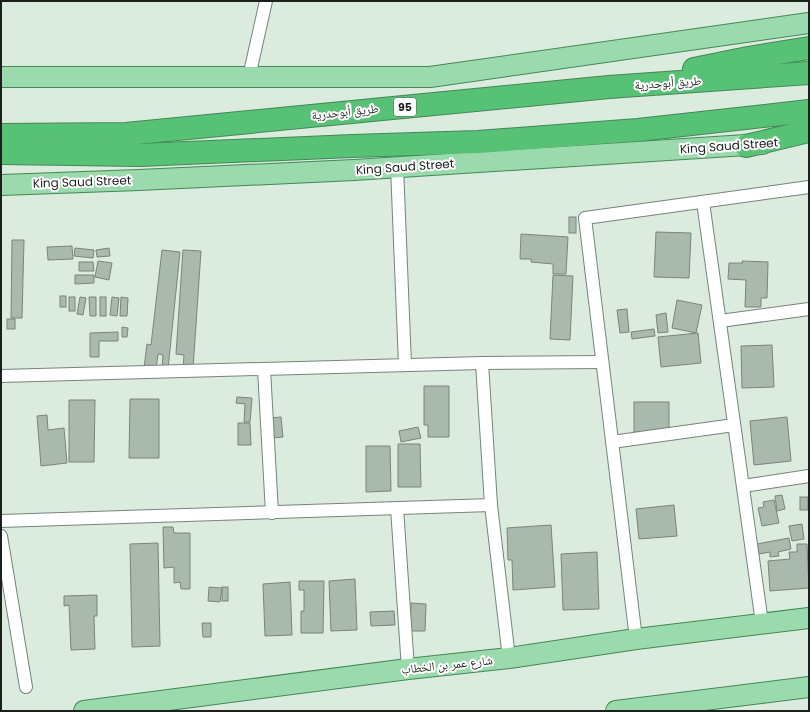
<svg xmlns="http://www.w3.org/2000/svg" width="810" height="712" font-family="Poppins,'Noto Naskh Arabic',sans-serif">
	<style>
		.building { fill: #aab9ad; stroke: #78867a }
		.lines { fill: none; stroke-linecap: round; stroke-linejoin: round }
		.minor-casing { stroke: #768479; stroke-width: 14 }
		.primary-casing { stroke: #428956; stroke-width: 22 }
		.motorway-casing { stroke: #428956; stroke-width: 24 }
		.minor { stroke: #fff; stroke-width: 12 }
		.primary { stroke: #9adaad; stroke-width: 20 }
		.motorway { stroke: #57c176; stroke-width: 22 }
		.labels { text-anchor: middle; stroke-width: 4; stroke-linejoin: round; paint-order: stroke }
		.shield { fill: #fff; stroke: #5f6360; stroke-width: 1 }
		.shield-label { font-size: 11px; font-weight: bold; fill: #1b201c }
		.street-label { font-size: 12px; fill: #1b201c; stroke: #fff }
	</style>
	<rect width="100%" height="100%" fill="#dbebde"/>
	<g class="building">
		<rect x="569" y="217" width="7" height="16"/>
		<polygon points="656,232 691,233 689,278 654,277"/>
		<polygon points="521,234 568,237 566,274 553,274 553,264 531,262 531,259 520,259"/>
		<polygon points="12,240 24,240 22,318 11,318"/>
		<polygon points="72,246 73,259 48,260 47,247"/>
		<polygon points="75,248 94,250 93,258 74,256"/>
		<polygon points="109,248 110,256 97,257 96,250"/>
		<polygon points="162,250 180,252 168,369 162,369 163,355 158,354 156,369 144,368 147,344 151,345"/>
		<polygon points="183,250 201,251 193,369 183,368 184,355 176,354"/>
		<polygon points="98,261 112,263 109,280 95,277"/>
		<polygon points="742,261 768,262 767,298 761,298 761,307 745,307 746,280 728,279 729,263 743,263"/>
		<polygon points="79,262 93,262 94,271 79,271"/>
		<polygon points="75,275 94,275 94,283 75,284"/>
		<polygon points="553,275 573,276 570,340 550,339"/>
		<rect x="60" y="296" width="6" height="11"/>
		<rect x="69" y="297" width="6" height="14"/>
		<polygon points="80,297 86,298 83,315 77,314"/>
		<polygon points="89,297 96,297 96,316 90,316"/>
		<rect x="100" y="297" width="6" height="19"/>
		<polygon points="112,297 119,298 117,316 110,315"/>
		<polygon points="121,297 128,298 127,316 120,316"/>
		<polygon points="677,300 702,305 696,333 672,328"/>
		<polygon points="627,309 629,332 620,333 617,310"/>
		<polygon points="666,313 668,332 658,333 656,315"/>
		<rect x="7" y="319" width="8" height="10"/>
		<polygon points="122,327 128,328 127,337 122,337"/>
		<polygon points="654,329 655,336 632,339 631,332"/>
		<polygon points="118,332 118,341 99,341 99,357 90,357 90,333"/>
		<polygon points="698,333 701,363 661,367 658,337"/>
		<polygon points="772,345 774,387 742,388 741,346"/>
		<polygon points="424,386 449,386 449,437 428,437 428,425 424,425"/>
		<polygon points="237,397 252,398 250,422 244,422 245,404 236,403"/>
		<polygon points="130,399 159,399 159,458 129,458"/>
		<polygon points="69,400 95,400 94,462 69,462"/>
		<rect x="634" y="402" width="35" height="30"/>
		<polygon points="47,415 48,430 64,428 67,463 41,466 37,416"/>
		<polygon points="281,417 283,437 272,438 270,418"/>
		<polygon points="787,417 791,461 754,465 750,421"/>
		<polygon points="238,423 250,423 251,445 238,445"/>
		<polygon points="418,427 421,438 401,442 399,431"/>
		<polygon points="398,444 420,444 421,487 398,487"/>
		<polygon points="366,446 390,446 391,491 366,492"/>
		<polygon points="782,495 785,509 777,511 775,496"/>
		<rect x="800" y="497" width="8" height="13"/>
		<polygon points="774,500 779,523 762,526 758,508 764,507 763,502"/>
		<polygon points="674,505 677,536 639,539 636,509"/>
		<polygon points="802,524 804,539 792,541 789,526"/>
		<polygon points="551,525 555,587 513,590 512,560 508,560 507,528"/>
		<polygon points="163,527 173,527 174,533 190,533 190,589 181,589 180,582 174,583 174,567 164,568"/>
		<polygon points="789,538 791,549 778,552 779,556 770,557 770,552 759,554 757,544"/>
		<polygon points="158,543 160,646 132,647 130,544"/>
		<polygon points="797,544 807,544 809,588 770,591 768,561 790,559 789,552 797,552"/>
		<polygon points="597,552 599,609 563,610 561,554"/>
		<polygon points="355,579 357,630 331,631 329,581"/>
		<polygon points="299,581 324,581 323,633 301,633 301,611 304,611 304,590 299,590"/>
		<polygon points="290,582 292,635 265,636 263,584"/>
		<polygon points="209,587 222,588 220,602 208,601"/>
		<rect x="222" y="587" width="6" height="14"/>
		<polygon points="97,595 97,616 94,616 95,649 71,650 69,605 64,606 64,596"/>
		<polygon points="411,603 426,604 425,631 410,631"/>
		<polygon points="394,611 395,625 371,626 370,612"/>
		<polygon points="202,623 211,623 211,637 203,637"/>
	</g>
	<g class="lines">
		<defs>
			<g id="minor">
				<polyline points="249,77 266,1"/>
				<polyline points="397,167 405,365"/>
				<polyline points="703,202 762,623"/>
				<polyline points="720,321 809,309"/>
				<polyline points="482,363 491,505 509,658"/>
				<polyline points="264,369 272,513"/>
				<polyline points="1,376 482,363 602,362"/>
				<polyline points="612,442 734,425"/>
				<polyline points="743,486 809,476"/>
				<polyline points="397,508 408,669"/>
				<polyline points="1,521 491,505"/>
				<polyline points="1,536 26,687"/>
				<polyline points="636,639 585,218 809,187"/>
			</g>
			<g id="primary">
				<polyline points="1,77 430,77 809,23"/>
				<polyline points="1,185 139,180 354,170 762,144"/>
				<polyline points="84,711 408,669 509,658 636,639 809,618"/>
				<polyline points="616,711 809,687"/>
			</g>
			<g id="motorway">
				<polyline points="694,69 748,58 809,48"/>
				<polyline points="1,135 126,134 609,87 809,73"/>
				<polyline points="746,146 809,131"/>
				<polyline points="1,153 140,155 352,146 478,142 638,130 809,111"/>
			</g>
		</defs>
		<use href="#minor" class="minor-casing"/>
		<use href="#primary" class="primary-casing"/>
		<use href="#motorway" class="motorway-casing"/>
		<use href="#minor" class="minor"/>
		<use href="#primary" class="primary"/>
		<use href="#motorway" class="motorway"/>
	</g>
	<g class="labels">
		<rect class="shield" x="394" y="98" width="22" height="18" rx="3"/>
		<g class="shield-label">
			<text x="405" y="111">95</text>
		</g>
		<g class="street-label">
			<text transform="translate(668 83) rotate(-4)" y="4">طريق أبوحدرية</text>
			<text transform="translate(345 112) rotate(-6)" y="4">طريق أبوحدرية</text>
			<text transform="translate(729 146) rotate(-4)" y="4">King Saud Street</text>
			<text transform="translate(405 167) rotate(-4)" y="4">King Saud Street</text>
			<text transform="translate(82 182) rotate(-2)" y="4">King Saud Street</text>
			<text transform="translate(447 665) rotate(-6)" y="4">شارع عمر بن الخطاب</text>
		</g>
	</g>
	<rect width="810" height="712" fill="none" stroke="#1b201c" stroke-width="4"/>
</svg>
